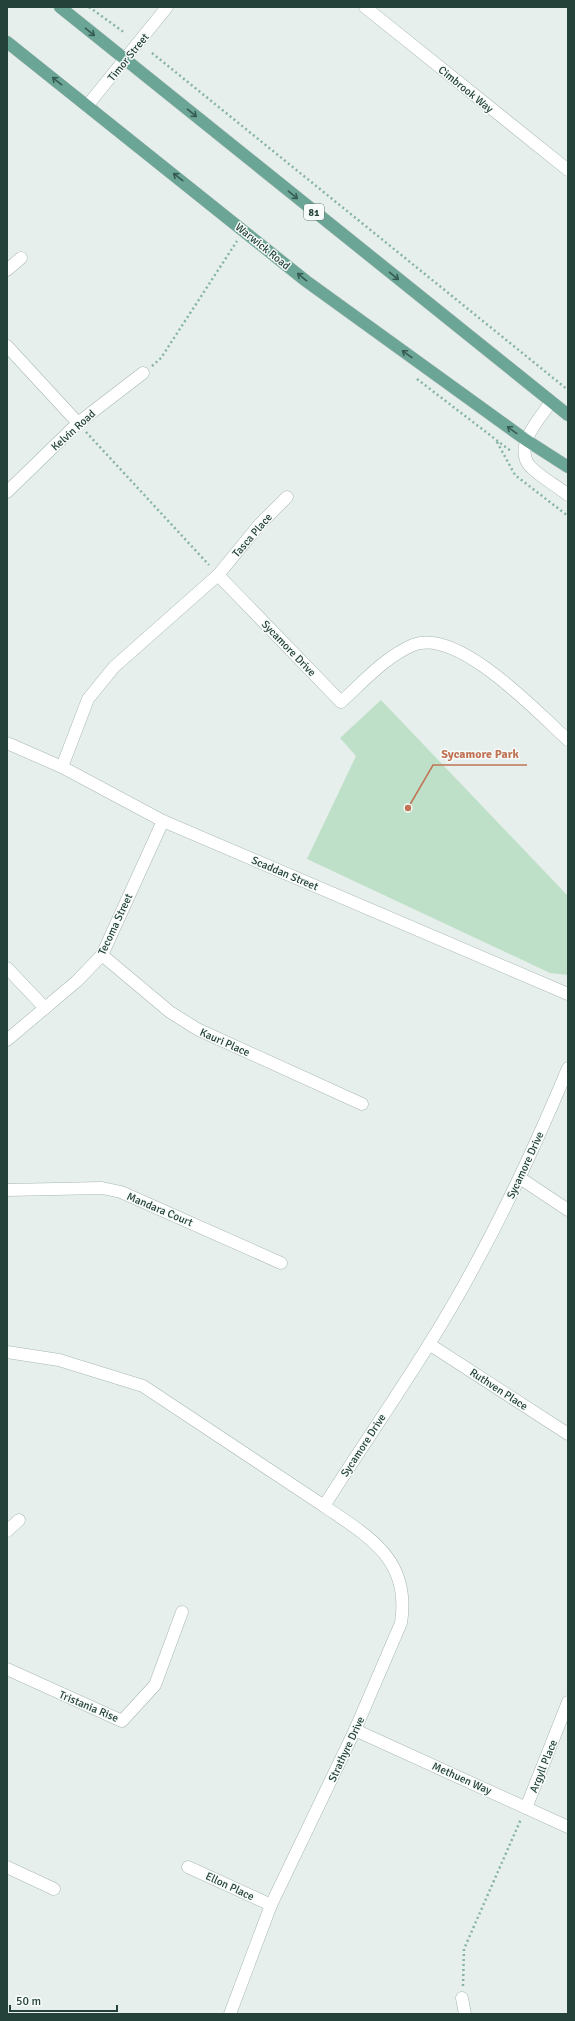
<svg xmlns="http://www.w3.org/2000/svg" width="575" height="2021" font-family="Signika,sans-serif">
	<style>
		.green { fill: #bfe0c8 }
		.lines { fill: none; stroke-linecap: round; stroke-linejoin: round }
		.minor-casing { stroke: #a8b8b2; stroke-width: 13 }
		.major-casing { stroke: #c2cac8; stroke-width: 13 }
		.path { stroke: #86b3a5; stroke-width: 2.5; stroke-dasharray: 2 3; stroke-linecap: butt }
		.minor { stroke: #fff; stroke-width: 12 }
		.major { stroke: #6aa596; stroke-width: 12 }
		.oneway { stroke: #365b51 }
		.labels { text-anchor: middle; stroke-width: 3; stroke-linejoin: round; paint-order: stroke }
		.shield { fill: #f7fbf9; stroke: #637a73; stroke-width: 1 }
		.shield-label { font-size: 10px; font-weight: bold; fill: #24423a }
		.street-label { font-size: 11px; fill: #24423a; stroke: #f7fbf9 }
		.leader { fill: none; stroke: #c07456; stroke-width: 1.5 }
		.callout-dot { fill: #c07456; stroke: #f7fbf9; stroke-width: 1.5 }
		.callout-label { font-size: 12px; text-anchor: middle; font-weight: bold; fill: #c07456; stroke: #f7fbf9; stroke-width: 3; stroke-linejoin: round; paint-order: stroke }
	</style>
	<rect width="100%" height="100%" fill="#e6efeb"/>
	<polygon class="green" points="381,700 568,896 568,975 550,973 307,859 356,756 340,738"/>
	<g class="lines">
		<defs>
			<g id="minor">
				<polyline points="365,7 568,170"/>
				<polyline points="87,106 167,7"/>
				<polyline points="7,270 21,258"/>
				<polyline points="7,346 78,423"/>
				<path d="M 551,402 C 540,418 514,445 529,465 C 537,475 557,486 568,495"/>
				<polyline points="7,492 78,423 143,373"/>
				<polyline points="218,575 259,525 287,497"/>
				<polyline points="7,743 62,767 163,821 568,994"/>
				<path d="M 62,767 L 88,699 L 114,667 L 218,575 L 341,702 C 363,682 385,657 413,645 C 458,627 537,712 568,740"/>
				<polyline points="102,955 170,1012 197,1029 362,1104"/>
				<polyline points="7,968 45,1008"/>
				<polyline points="7,1040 77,981 102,955 163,821"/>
				<polyline points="520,1178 568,1210"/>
				<polyline points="7,1190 102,1188 121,1192 281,1263"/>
				<polyline points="429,1344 568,1434"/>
				<path d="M 7,1352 L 59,1360 L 143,1386 L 324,1506 C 375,1426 431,1348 475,1265 C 510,1201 540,1135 568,1068"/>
				<polyline points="7,1531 19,1520"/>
				<polyline points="7,1669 122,1721 155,1685 182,1612"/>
				<polyline points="355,1730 568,1827"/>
				<polyline points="526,1808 568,1702"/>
				<polyline points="7,1867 54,1889"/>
				<polyline points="188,1867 271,1905"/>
				<polyline points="462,1998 465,2014"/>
				<path d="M 230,2014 L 271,1905 L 355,1730 L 401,1623 C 411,1559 369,1537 324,1506"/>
			</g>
			<g id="major">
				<polyline points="60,7 568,415"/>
				<polyline points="7,42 306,281 526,440 568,467"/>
			</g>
		</defs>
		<use href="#minor" class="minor-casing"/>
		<use href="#major" class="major-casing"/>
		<g class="path">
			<polyline points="89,7 125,33"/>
			<polyline points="152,53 568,390"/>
			<polyline points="152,366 161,358 237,241"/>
			<polyline points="417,379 512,452"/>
			<polyline points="86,432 209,565"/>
			<polyline points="497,442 515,475 568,516"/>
			<polyline points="463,1986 464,1949 521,1819"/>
		</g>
		<use href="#minor" class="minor"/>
		<use href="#major" class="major"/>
	</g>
	<defs><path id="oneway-shaft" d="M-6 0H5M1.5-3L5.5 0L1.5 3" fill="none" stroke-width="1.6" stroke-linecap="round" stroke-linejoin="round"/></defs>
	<g class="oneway">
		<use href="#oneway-shaft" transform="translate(90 32) rotate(39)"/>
		<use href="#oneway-shaft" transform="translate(57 81) rotate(-141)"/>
		<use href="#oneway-shaft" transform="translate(192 113) rotate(39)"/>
		<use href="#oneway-shaft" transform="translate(178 177) rotate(-142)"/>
		<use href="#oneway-shaft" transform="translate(293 195) rotate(39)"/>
		<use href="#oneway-shaft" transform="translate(394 276) rotate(39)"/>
		<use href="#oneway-shaft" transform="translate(302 277) rotate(-141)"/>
		<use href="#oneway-shaft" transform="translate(407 354) rotate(-144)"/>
		<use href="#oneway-shaft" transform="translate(512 430) rotate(-144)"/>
	</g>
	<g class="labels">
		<rect class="shield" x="304" y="204" width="20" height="16" rx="3"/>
		<g class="shield-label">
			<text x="314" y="216">81</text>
		</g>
		<g class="street-label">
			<text transform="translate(128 57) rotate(-51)" y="4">Timor Street</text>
			<text transform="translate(466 89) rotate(39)" y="4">Cimbrook Way</text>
			<text transform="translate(263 246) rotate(39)" y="4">Warwick Road</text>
			<text transform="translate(73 430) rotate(-42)" y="4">Kelvin Road</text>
			<text transform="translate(252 535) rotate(-49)" y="4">Tasca Place</text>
			<text transform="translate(289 648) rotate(46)" y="4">Sycamore Drive</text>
			<text transform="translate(285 873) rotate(23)" y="4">Scaddan Street</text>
			<text transform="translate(115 924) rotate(-65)" y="4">Tecoma Street</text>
			<text transform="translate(225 1042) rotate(24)" y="4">Kauri Place</text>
			<text transform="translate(525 1165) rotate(-65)" y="4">Sycamore Drive</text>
			<text transform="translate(160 1209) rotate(23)" y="4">Mandara Court</text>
			<text transform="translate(499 1389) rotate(33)" y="4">Ruthven Place</text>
			<text transform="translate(363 1445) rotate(-57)" y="4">Sycamore Drive</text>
			<text transform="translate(89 1706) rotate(23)" y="4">Tristania Rise</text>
			<text transform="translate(346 1749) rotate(-65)" y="4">Strathyre Drive</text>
			<text transform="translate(543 1766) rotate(-68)" y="4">Argyll Place</text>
			<text transform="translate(462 1778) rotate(24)" y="4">Methuen Way</text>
			<text transform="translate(230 1886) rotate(25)" y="4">Ellon Place</text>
		</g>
	</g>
	<path class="leader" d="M408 808L433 765H527"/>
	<circle class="callout-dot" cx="408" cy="808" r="4"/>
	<g class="callout-label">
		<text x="480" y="758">Sycamore Park</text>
	</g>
	<rect width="575" height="2021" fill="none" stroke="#24423a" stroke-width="16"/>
	<path d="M10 2005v6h107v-6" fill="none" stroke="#24423a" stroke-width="2"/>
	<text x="16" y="2005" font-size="12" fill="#24423a" stroke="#f7fbf9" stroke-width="3" paint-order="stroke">50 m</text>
</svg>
